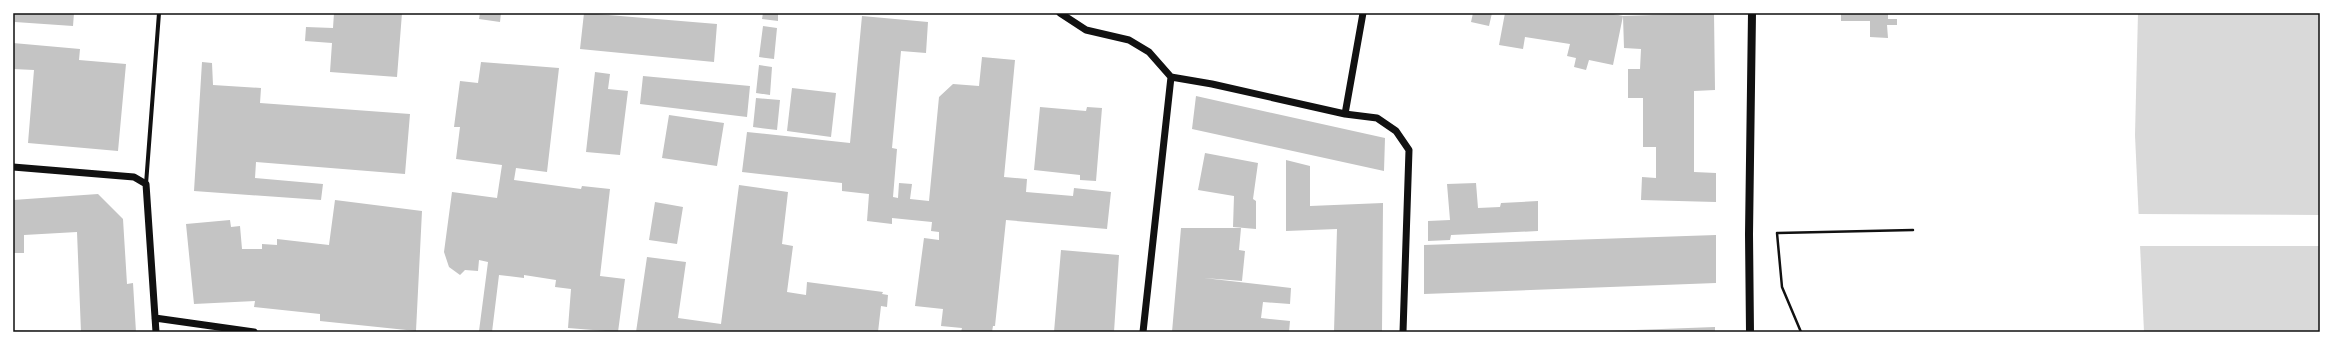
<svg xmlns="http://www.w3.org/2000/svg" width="2333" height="345" font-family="Karla,sans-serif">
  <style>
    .water { fill: #d9d9d9 }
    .pier { fill: #fff }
    .building { fill: #c4c4c4 }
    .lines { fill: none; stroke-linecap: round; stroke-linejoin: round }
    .path { stroke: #111; stroke-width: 2.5 }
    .minor { stroke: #111; stroke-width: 4 }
    .tertiary { stroke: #111; stroke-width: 7 }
    .secondary { stroke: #111; stroke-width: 8 }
    .neatline { fill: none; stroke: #111; stroke-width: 1.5 }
  </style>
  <rect width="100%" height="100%" fill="#fff"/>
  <path class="water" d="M2138 13H2320V332H2144L2135 135Z"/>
  <path class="pier" d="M2137 214 2320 215V246H2138Z"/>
  <path class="building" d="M13 13H74L73 26 15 22 13 32Z
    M334 13H402L397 77 330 72 332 43 305 41 306 27 333 28Z
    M480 13H501L500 22 479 19Z
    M584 13 717 24 714 62 580 49Z
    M763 13H778V21L762 19Z
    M1473 13H1492L1489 26 1471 22Z
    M1505 13H1608L1623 16 1714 13 1715 90 1694 91V172L1716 173V202L1641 200 1642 177 1656 178V147H1643V98H1628V69H1640L1641 49 1624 48 1623 16 1613 65 1589 60 1586 70 1574 67 1576 58 1567 56 1570 44 1525 37 1523 49 1499 45Z
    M1841 13H1888V19H1897V25H1887L1888 38 1870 37V21H1841Z
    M862 16 928 22 926 53 901 51 892 148 897 149 893 197 898 198 899 183 912 184 910 199 929 201 939 97 953 84 979 86 982 57 1015 60 1004 177 1027 179 1026 192 1073 196 1074 188 1111 192 1107 229 1006 220 995 326H993L992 332H961L962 328 941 326 943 309 915 306 924 238 939 240V232L931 231 932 222 892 218V224L867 221 869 194 842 191V183L742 172 747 132 850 143Z
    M763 26 777 28 774 59 759 57Z
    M13 43 80 49 79 60 126 64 118 151 28 143 34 70 13 69Z
    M202 62 212 63 213 85 261 88 260 103 410 114 405 174 256 162 255 178 323 184 321 200 194 191Z
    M481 62 559 68 547 172 516 168 514 180 581 189 582 186 610 189 600 276 625 279 618 332 568 328 571 289 555 287 556 280 524 275V278L499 275 492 332 479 331 488 262 479 260 478 271 465 270 460 275 449 267 444 252 452 192 497 198 502 165 456 159 460 127H454L460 81 478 83Z
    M759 65 772 67 770 95 756 93Z
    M595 72 610 74 608 89 628 91 620 155 586 152Z
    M643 76 750 86 747 117 640 104Z
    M792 88 836 93 831 137 787 131Z
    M1196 96 1385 138 1384 171 1192 129Z
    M756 98 780 100 777 130 753 127Z
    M1040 107 1086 111 1087 107 1102 108 1096 181 1080 180V175L1034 170Z
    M669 115 724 123 717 166 662 158Z
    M1205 153 1258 163 1253 199 1256 201V229L1233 227 1234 196 1198 190Z
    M1286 160 1310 166V206L1383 203 1382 332H1334L1337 229 1286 231Z
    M1476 183 1478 208 1500 207 1501 203 1538 201V231L1451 235 1450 240 1428 241V221L1450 220 1447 184Z
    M739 185 788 192 782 244 793 246 787 292 806 295 807 282 883 292 882 294 888 295 887 307 881 306 878 332H636L647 257 686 262 678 318 721 324Z
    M98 194 123 219 127 284 133 283 136 332H81L77 232 24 235V253H13V200Z
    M335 200 422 211 416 331 320 321V314L254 307 255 301 194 304 186 224 230 220 231 227 240 226 242 249H262V244L277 245V239L329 245Z
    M655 202 683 207 677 244 649 240Z
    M1181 228H1241L1239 250 1245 251 1242 281 1204 278 1291 288 1290 304 1263 302 1261 318 1290 321 1289 332H1172Z
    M1716 235V283L1424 294V245Z
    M1061 250 1119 255 1114 332H1054Z
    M1715 327V332H1608V331Z
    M13 330 59 331V332H13Z"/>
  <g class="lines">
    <path class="path" d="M1801 332 1782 287 1777 233 1913 230"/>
    <path class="minor" d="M146 184 159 13"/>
    <path class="tertiary" d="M1060 13 1086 30 1129 40 1149 52 1171 77 1212 84 1345 114 1377 118 1396 131 1409 150 1403 332
      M1345 114 1363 13
      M13 167 134 177 146 184 156 332
      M155 318 254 332
      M1143 332 1171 77"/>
    <path class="secondary" d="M1750 332 1749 234 1752 13"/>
  </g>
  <rect width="2333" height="345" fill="none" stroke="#ffffff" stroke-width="28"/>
  <rect x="14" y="14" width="2305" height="317" class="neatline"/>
</svg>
